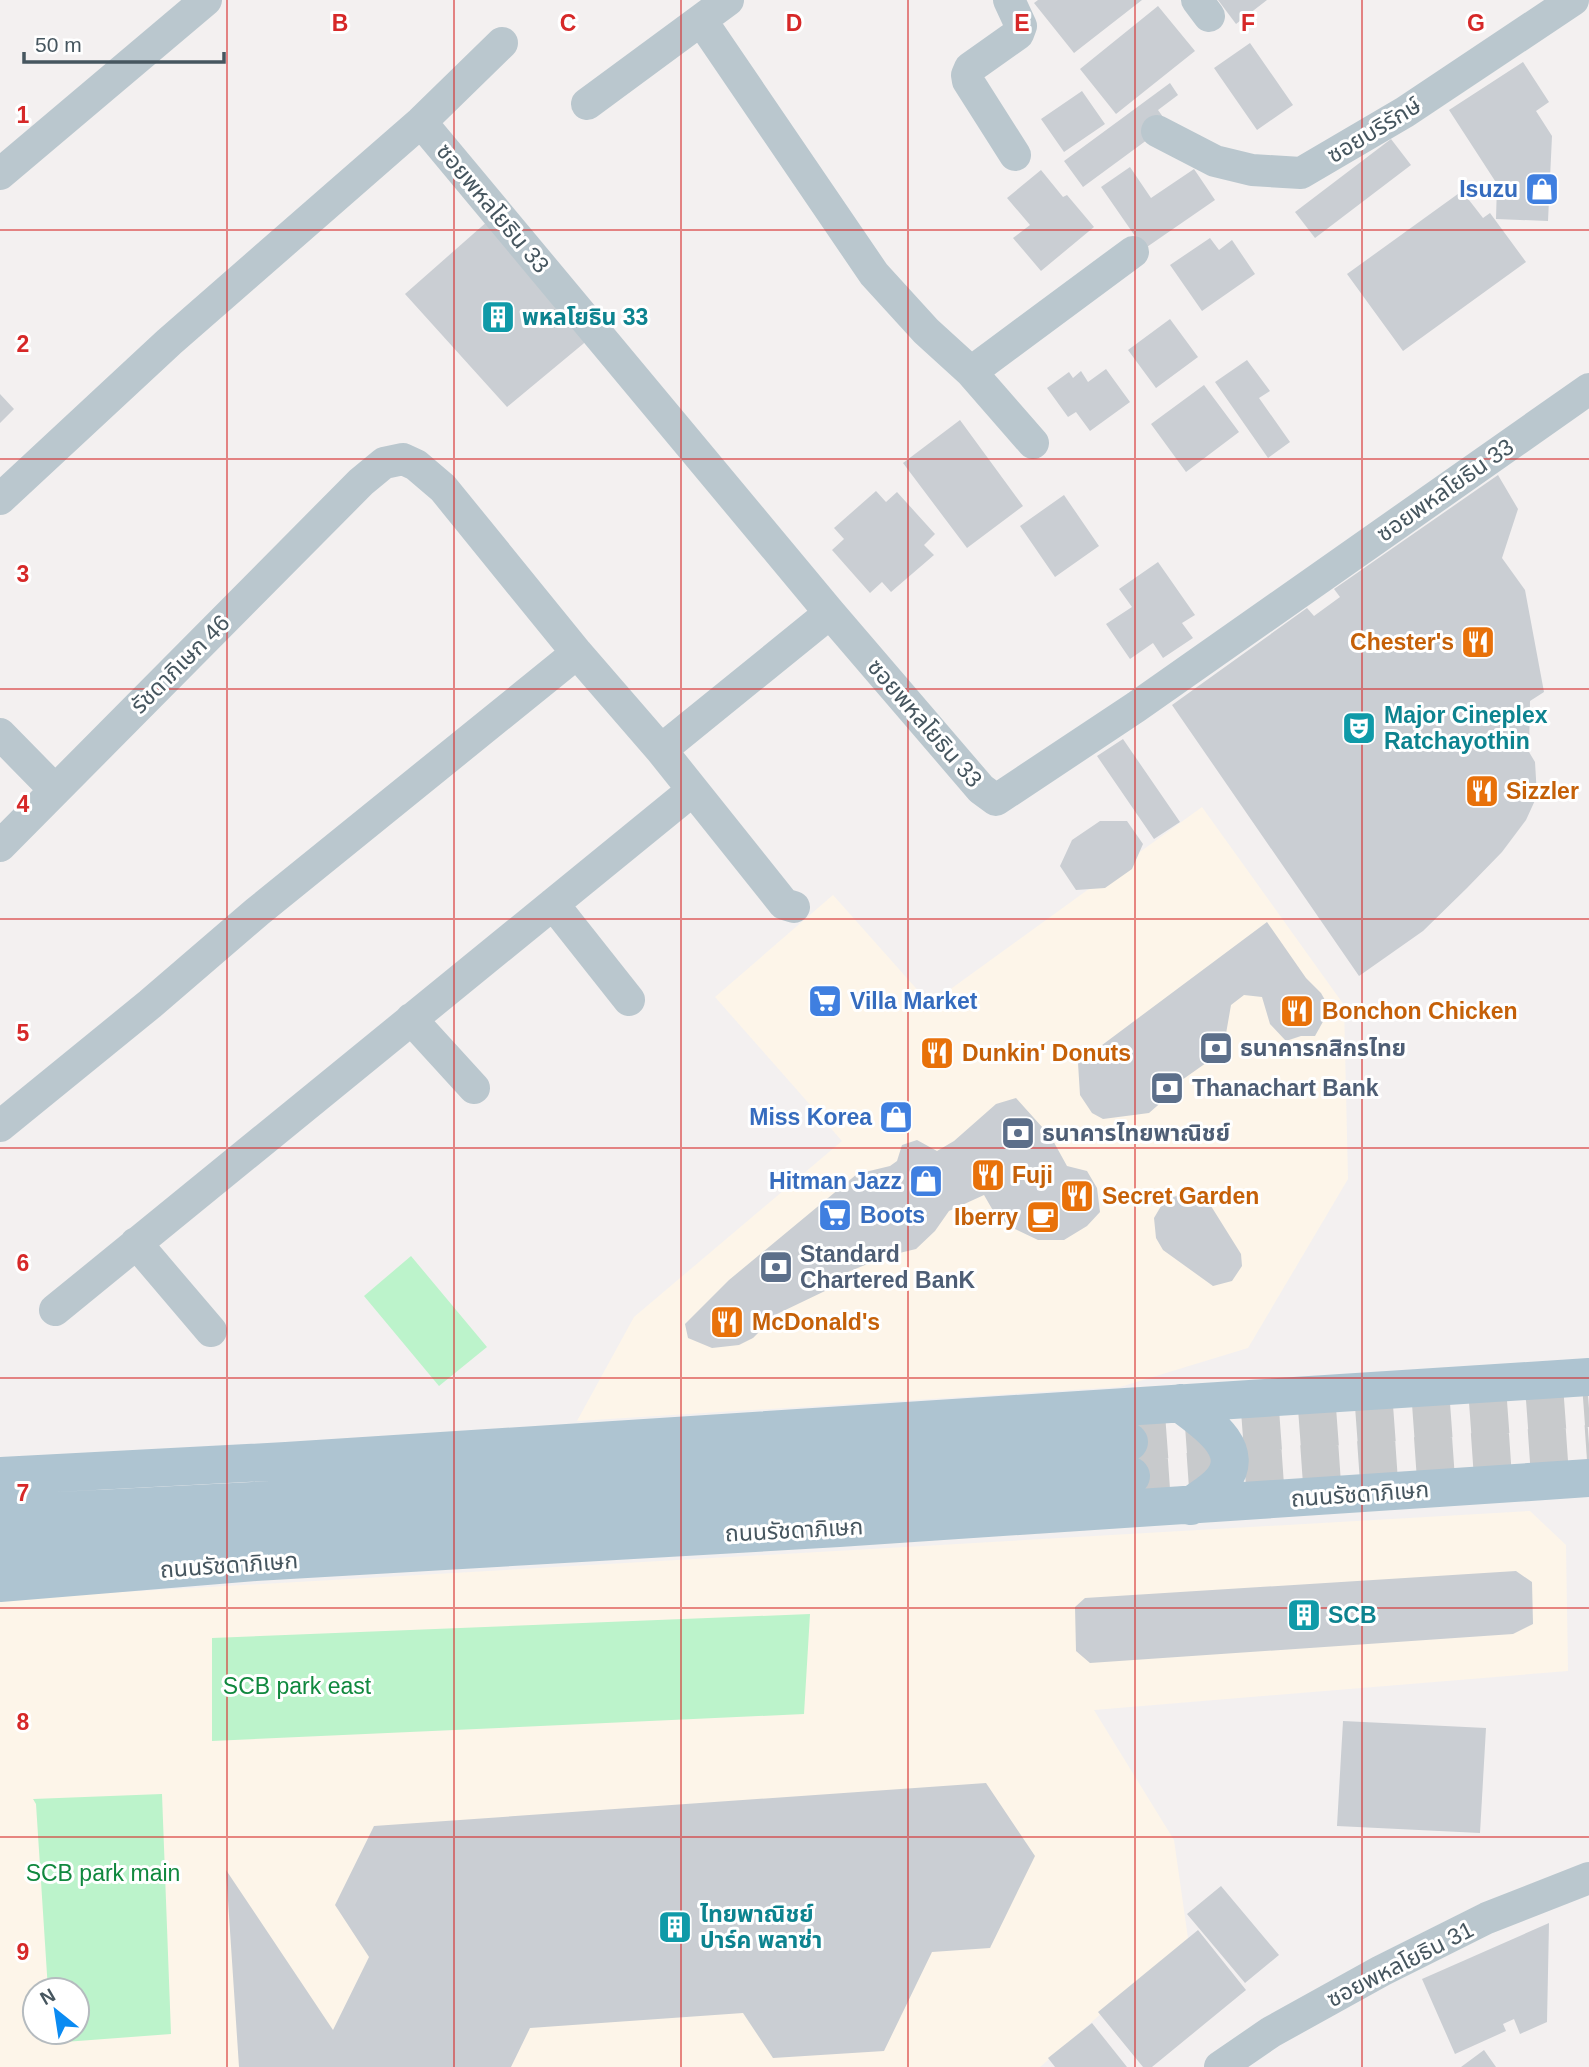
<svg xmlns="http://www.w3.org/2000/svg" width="1589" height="2067" font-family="Helvetica,'Noto Sans Thai',sans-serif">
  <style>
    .commercial { fill: #fdf5e9; fill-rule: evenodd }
    .green { fill: #bcf3cb }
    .building { fill: #caced3 }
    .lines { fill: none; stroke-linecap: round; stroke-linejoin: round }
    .primary-tunnel { stroke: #c8cacc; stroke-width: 38; stroke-dasharray: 38 19; stroke-linecap: butt }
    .street { stroke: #bac7ce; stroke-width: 32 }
    .primary { stroke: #aec4d1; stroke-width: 38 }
    .grid { fill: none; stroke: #d62828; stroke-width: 2; stroke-opacity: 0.55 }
    .labels { text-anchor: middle; stroke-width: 6; stroke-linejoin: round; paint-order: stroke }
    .street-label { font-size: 23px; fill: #46565f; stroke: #fff }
    .shop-label { font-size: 23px; font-weight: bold; fill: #366cbe; stroke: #fff; text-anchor: end }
    .culture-label { font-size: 23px; font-weight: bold; fill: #0d838f; stroke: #fff; text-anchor: start }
    .food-label { font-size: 23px; font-weight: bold; fill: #c56008; stroke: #fff; text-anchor: start }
    .service-label { font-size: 23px; font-weight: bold; fill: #4e5e75; stroke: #fff; text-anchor: start }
    .park-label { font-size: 23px; fill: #10883e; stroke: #fff }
    .grid-label { font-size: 23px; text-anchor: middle; font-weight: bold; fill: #d62828; stroke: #fff; stroke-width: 6; stroke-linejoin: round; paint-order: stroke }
  </style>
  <rect width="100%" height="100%" fill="#f3f0f0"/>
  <path class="commercial" d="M1202 807 1344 1005 1348 1179 1248 1348 1120 1387 577 1421 634 1317 842 1141 715 997 833 895 930 1004Z
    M1530 1511 1566 1545 1568 1671 1094 1710 1174 1840 1188 1938 1040 2067H0V1599ZM35 1990H77V2032H35Z"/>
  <path class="green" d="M411 1256 487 1347 439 1386 364 1296Z
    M810 1614 804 1714 212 1741V1638Z
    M162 1794 171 2034 51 2043V2032H77V1990H48L36 1804 33 1799Z"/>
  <path class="building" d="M1038 0H1142L1074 53 1034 3Z
    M1218 0H1267L1236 24Z
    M1158 6 1195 51 1116 114 1080 69Z
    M1250 43 1293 105 1257 130 1214 68Z
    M1523 62 1549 102 1536 111 1552 136 1548 221 1496 219 1497 184 1449 110Z
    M1170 83 1178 95 1158 110 1163 117 1151 137 1083 187 1064 161Z
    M1082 91 1105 124 1064 152 1041 119Z
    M1391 139 1411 165 1315 238 1295 212Z
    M1130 167 1151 198 1194 169 1215 200 1144 249 1101 187Z
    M1041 170 1063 197 1067 195 1094 227 1041 271 1013 238 1030 225 1007 198Z
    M1462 191 1483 218 1490 213 1526 262 1403 351 1347 274Z
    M489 220 589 339 507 407 405 294Z
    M1210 238 1219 250 1232 240 1255 274 1202 311 1170 265Z
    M1170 319 1198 357 1156 388 1128 350Z
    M1247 360 1270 391 1259 398 1290 442 1268 458 1215 382Z
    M1106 369 1130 402 1090 431 1076 412 1068 417 1047 388 1069 372 1073 378 1081 371 1088 382Z
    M1204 385 1239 432 1186 472 1151 424Z
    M0 394 14 409 0 423Z
    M960 420 1023 506 967 548 903 463Z
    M1498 475 1518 509 1502 558 1525 590 1544 692 1530 701 1529 752 1535 762 1537 796 1526 820 1502 852 1467 888 1423 931 1359 976 1172 705 1307 608 1314 616 1340 597 1334 589Z
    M876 491 886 502 897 492 935 534 924 545 934 555 891 592 882 582 870 593 832 550 844 539 834 528Z
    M1064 495 1099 546 1055 577 1020 526Z
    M1158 562 1195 615 1182 623 1193 638 1163 658 1153 643 1130 659 1106 624 1132 607 1119 589Z
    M1123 739 1180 822 1154 839 1097 756Z
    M1100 821H1127L1143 844 1132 869 1105 888 1076 890 1060 866 1072 840Z
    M1267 922 1306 978 1321 993 1330 1009 1315 1036H1301L1286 1041 1270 1024 1262 997 1244 995 1231 1005 1223 1051 1172 1087 1165 1099 1149 1113 1103 1119 1092 1113 1080 1095 1078 1063Z
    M1016 1098 1051 1137 1067 1166 1087 1171 1097 1188 1100 1212 1087 1226 1064 1240H1038L1013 1228 995 1214 984 1195 949 1211 935 1231 916 1249 887 1256 843 1274 825 1291 777 1314 753 1338 739 1345 712 1348 688 1338 685 1324 729 1280 857 1174 890 1166 897 1161 902 1145 917 1140 937 1151 954 1141 996 1104Z
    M1188 1191 1206 1198 1241 1254 1242 1266 1232 1281 1213 1286 1163 1250 1156 1238 1154 1218 1164 1201Z
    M1516 1571 1532 1582 1533 1624 1513 1634 1090 1663 1076 1651 1075 1607 1085 1598Z
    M1343 1721 1486 1728 1480 1833 1337 1826Z
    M986 1783 1035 1856 990 1948 932 1952 884 2051 773 2058 743 2013 530 2028 511 2067H239L226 1870 333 2030 369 1957 335 1905 374 1826Z
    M1221 1886 1279 1955 1245 1983 1187 1914Z
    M1549 1923 1547 2022 1520 2034 1514 2019 1503 2024 1506 2031 1455 2054 1422 1979Z
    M1198 1930 1246 1990 1152 2067H1143L1098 2012Z
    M1092 2023 1127 2067H1055L1048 2058Z
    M1484 2050 1496 2067H1461Z"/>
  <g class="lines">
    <path class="primary-tunnel" d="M1129 1442 1589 1408
      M1131 1476 1589 1444"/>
    <path class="street" d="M1009 0 1021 26 1018 34 970 68 967 75 968 81 1015 155
      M1197 0 1209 16
      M701 20 874 274 926 331 971 372 1033 443
      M587 104 728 0
      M421 122 830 613 981 789 996 800 1136 707 1589 389
      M1157 131 1215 161 1252 170 1301 173 1405 112 1573 0
      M0 174 206 0
      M971 372 1133 252
      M0 499 169 342 421 122 502 43
      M0 734 54 789
      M661 750 830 613
      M0 846 361 482 384 463 403 459 416 465 443 488 577 653 661 750 784 904 794 907
      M553 904 629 1000
      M411 1019 474 1088
      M0 1126 150 1004 257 912 577 653
      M136 1243 211 1331
      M55 1310 693 790
      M1220 2067 1271 2032 1381 1971 1487 1918 1589 1878"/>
    <path class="primary" d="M1180 1403C1202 1420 1248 1448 1222 1481 1214 1491 1201 1498 1191 1506
      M0 1476 286 1461 1589 1377
      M0 1514 253 1501 1129 1442
      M0 1545 242 1532 1131 1476
      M0 1583 255 1562 839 1528 1589 1478"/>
  </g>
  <path class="grid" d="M227 0V2067M454 0V2067M681 0V2067M908 0V2067M1135 0V2067M1362 0V2067M0 230H1589M0 459H1589M0 689H1589M0 919H1589M0 1148H1589M0 1378H1589M0 1608H1589M0 1837H1589"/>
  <defs>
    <g id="shop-square" transform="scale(1.75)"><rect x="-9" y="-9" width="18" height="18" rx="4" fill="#3f7fe0" stroke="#fff"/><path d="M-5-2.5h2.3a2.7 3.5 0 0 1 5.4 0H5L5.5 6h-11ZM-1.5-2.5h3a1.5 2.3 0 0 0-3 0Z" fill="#fff"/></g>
    <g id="building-square" transform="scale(1.75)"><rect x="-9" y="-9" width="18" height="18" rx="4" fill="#0f9aa8" stroke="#fff"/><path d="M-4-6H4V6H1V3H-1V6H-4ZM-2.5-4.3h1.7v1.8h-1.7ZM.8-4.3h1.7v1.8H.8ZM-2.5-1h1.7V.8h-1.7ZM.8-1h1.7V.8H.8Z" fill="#fff"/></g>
    <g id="restaurant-square" transform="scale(1.75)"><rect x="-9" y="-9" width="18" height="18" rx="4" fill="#e8710a" stroke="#fff"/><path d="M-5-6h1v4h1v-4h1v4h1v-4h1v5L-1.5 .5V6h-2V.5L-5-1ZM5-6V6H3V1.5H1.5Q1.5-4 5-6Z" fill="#fff"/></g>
    <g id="theatre-square" transform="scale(1.75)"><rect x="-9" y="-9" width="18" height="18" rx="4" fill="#0f9aa8" stroke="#fff"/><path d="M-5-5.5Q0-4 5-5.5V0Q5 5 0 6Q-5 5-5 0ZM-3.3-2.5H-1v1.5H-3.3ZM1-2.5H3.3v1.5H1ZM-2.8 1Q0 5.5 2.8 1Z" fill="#fff"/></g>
    <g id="supermarket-square" transform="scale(1.75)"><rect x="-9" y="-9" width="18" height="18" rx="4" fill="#3f7fe0" stroke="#fff"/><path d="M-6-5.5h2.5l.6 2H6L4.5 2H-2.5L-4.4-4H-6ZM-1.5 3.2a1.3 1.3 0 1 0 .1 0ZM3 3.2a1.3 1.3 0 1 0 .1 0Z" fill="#fff"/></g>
    <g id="bank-square" transform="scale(1.75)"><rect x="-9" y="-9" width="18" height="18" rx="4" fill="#5c6f8a" stroke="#fff"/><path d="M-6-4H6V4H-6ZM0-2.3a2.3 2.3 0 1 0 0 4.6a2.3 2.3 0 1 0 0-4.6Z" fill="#fff"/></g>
    <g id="cafe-square" transform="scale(1.75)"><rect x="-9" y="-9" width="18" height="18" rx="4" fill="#e8710a" stroke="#fff"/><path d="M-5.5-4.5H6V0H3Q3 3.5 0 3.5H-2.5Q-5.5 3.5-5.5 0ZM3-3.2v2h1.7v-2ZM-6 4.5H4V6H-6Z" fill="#fff"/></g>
  </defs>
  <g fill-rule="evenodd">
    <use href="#shop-square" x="1542" y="189"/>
    <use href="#building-square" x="498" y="317"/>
    <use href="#restaurant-square" x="1478" y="642"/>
    <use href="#theatre-square" x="1359" y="728"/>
    <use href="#restaurant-square" x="1482" y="791"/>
    <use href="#supermarket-square" x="825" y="1001"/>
    <use href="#restaurant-square" x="1297" y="1011"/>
    <use href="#bank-square" x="1216" y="1048"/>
    <use href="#restaurant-square" x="937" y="1053"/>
    <use href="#bank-square" x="1167" y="1088"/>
    <use href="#shop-square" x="896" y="1117"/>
    <use href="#bank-square" x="1018" y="1133"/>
    <use href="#restaurant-square" x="988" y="1175"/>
    <use href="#shop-square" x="926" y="1181"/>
    <use href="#restaurant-square" x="1077" y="1196"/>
    <use href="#supermarket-square" x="835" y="1215"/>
    <use href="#cafe-square" x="1043" y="1217"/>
    <use href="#bank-square" x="776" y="1267"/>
    <use href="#restaurant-square" x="727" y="1322"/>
    <use href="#building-square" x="1304" y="1615"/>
    <use href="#building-square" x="675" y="1927"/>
  </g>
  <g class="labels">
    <g class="street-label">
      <text transform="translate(1374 130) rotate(-31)" y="8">ซอยบริรักษ์</text>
      <text transform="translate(493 208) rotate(50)" y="8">ซอยพหลโยธิน 33</text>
      <text transform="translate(1445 490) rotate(-35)" y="8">ซอยพหลโยธิน 33</text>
      <text transform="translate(180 664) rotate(-45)" y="8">รัชดาภิเษก 46</text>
      <text transform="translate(925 723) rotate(49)" y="8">ซอยพหลโยธิน 33</text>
      <text transform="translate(1360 1494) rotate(-4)" y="8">ถนนรัชดาภิเษก</text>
      <text transform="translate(794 1530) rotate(-3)" y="8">ถนนรัชดาภิเษก</text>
      <text transform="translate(229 1565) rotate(-4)" y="8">ถนนรัชดาภิเษก</text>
      <text transform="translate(1400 1964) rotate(-27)" y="8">ซอยพหลโยธิน 31</text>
    </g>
    <g class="shop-label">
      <text x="1518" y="197">Isuzu</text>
      <text x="850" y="1009" text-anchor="start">Villa Market</text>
      <text x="872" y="1125">Miss Korea</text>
      <text x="902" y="1189">Hitman Jazz</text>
      <text x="860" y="1223" text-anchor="start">Boots</text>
    </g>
    <g class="culture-label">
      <text x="522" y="325">พหลโยธิน 33</text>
      <text x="1384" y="723">Major Cineplex<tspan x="1384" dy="26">Ratchayothin</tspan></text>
      <text x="1328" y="1623">SCB</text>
      <text x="700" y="1922">ไทยพาณิชย์<tspan x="700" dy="26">ปาร์ค พลาซ่า</tspan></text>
    </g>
    <g class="food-label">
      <text x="1454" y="650" text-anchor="end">Chester's</text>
      <text x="1506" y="799">Sizzler</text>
      <text x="1322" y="1019">Bonchon Chicken</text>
      <text x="962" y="1061">Dunkin' Donuts</text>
      <text x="1012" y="1183">Fuji</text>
      <text x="1102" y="1204">Secret Garden</text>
      <text x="1018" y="1225" text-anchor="end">Iberry</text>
      <text x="752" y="1330">McDonald's</text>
    </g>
    <g class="service-label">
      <text x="1240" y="1056">ธนาคารกสิกรไทย</text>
      <text x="1192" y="1096">Thanachart Bank</text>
      <text x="1042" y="1141">ธนาคารไทยพาณิชย์</text>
      <text x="800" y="1262">Standard<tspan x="800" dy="26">Chartered BanK</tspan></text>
    </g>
    <g class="park-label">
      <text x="297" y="1694">SCB park east</text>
      <text x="103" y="1881">SCB park main</text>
    </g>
  </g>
  <g class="grid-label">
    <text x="340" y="31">B</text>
    <text x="568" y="31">C</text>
    <text x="794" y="31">D</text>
    <text x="1022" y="31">E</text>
    <text x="1248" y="31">F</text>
    <text x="1476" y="31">G</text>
    <text x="23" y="123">1</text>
    <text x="23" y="352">2</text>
    <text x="23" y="582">3</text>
    <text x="23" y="812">4</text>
    <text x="23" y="1041">5</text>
    <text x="23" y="1271">6</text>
    <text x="23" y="1501">7</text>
    <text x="23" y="1730">8</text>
    <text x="23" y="1960">9</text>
  </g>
  <g transform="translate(56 2011) rotate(330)"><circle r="33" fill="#ffffff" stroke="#b5bbbf" stroke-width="2"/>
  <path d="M0-5L12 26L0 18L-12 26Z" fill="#0b8bf2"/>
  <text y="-10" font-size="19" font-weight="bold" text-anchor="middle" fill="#46565f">N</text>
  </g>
  <path d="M24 52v10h200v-10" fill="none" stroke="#46565f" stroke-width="3.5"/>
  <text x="35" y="52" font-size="21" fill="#46565f" stroke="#ffffff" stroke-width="5" paint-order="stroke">50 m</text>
</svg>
